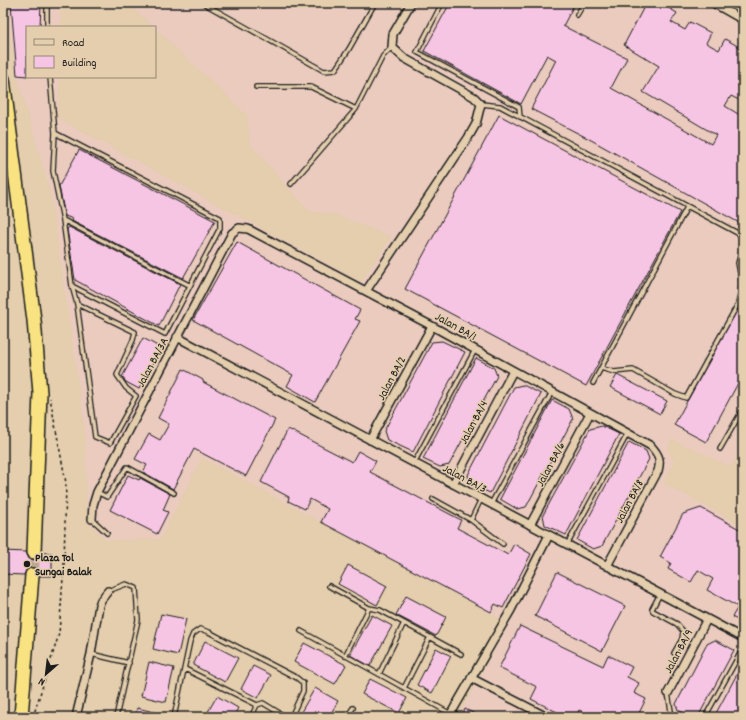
<svg xmlns="http://www.w3.org/2000/svg" width="746" height="720" font-family="Dekko,sans-serif">
  <style>
    .built { fill: #eacbbe }
    .building { fill: #f7c5e4; stroke: #1c1c1c }
    .lines { fill: none; stroke-linecap: round; stroke-linejoin: round }
    .highway-tunnel { stroke: #bcaa90; stroke-width: 13; stroke-dasharray: 13 6; stroke-linecap: butt }
    .lane-casing { stroke: #1c1c1c; stroke-width: 6 }
    .street-casing { stroke: #1c1c1c; stroke-width: 10 }
    .highway-casing { stroke: #1c1c1c; stroke-width: 16 }
    .path { stroke: #1c1c1c; stroke-width: 1.5; stroke-dasharray: 3 3; stroke-linecap: butt }
    .lane { stroke: #e4cead; stroke-width: 3.5 }
    .street { stroke: #e4cead; stroke-width: 7 }
    .highway { stroke: #f8e281; stroke-width: 13 }
    .poi-dot { fill: #1c1c1c; stroke: #e4cead; stroke-width: 1.5 }
    .labels { text-anchor: middle; stroke-width: 3; stroke-linejoin: round; paint-order: stroke }
    .street-label { font-size: 12px; fill: #1c1c1c; stroke: #e4cead }
    .poi-label { font-size: 12px; font-weight: bold; fill: #1c1c1c; stroke: #e4cead; text-anchor: start }
  </style>
  <rect width="100%" height="100%" fill="#e4cead"/>
  <filter id="ink" filterUnits="userSpaceOnUse"><feTurbulence type="fractalNoise" baseFrequency=".025" numOctaves="2"/><feDisplacementMap in="SourceGraphic" scale="8" xChannelSelector="R" yChannelSelector="G"/><feConvolveMatrix kernelMatrix="1 2 1 2 8 2 1 2 1" color-interpolation-filters="sRGB"/></filter>
  <g filter="url(#ink)">
    <path class="built" d="M5 3H61V27H27V77H60L57 118 361 282 391 237 337 215 309 211 250 144 247 115 128 3H743V445L731 467 672 439 667 450 674 461 663 483 743 526V717H458L509 623 202 458 160 539 105 540 87 520 85 429 50 191 17 77Z"/>
    <path class="building" d="M11 3H41L40 27H27V76L17 75Z
      M450 3H575L563 26 627 58 611 88 711 144 716 135 643 92 659 66 624 45 646 3H660L677 13 671 22 685 30 690 22 711 33 706 43 719 50 725 39 743 49V54L740 61 743 63V102L731 96 725 106 743 117V225L593 141 531 109 556 60 547 55 521 104 424 51Z
      M499 115 680 212 586 386 405 289Z
      M79 150 215 221 183 278 72 221 73 219 65 216 59 186Z
      M69 227 180 284 159 326 75 280 67 229Z
      M237 242 360 310 355 319 360 321 315 402 287 386 293 375 193 320Z
      M743 299V374L706 442 674 425Z
      M143 338 161 348 139 389 126 382 122 377Z
      M442 341 465 352 413 452 387 440 384 431 432 342Z
      M476 358 494 368 497 376 449 465 440 467 423 459Z
      M183 369 203 380V382L275 420 246 476 194 449 173 489 143 472 147 465 135 459 149 434 160 440 169 424 158 418Z
      M617 375 667 401 660 414 610 387Z
      M523 385 541 394 490 493 470 484 468 475 514 387Z
      M552 400 569 409 573 419 526 507 517 509 500 499Z
      M602 426 619 434 566 535 545 525 543 515 590 429Z
      M288 429 352 462 358 451 376 461 370 472 461 520 457 528 508 555 514 544 531 554 503 608 495 604 491 612 321 522 328 509 310 499 305 509 288 501 289 497 261 482Z
      M629 442 646 451 649 459 602 546 593 549 577 540Z
      M128 475 139 480 140 478 170 494 163 510 168 512 157 534 110 510Z
      M701 508 743 531V623L732 617 738 607 707 590 713 579 698 570 691 582 668 569 671 563 660 557 683 514Z
      M3 551 26 552 29 559 34 560 38 559 42 553H52V576H40L37 569 32 567 26 570 24 575 3 574Z
      M348 565 387 586 377 605 338 584Z
      M557 572 625 606 602 651 535 616Z
      M406 596 446 617 436 636 396 615Z
      M161 614 186 619 178 655 153 649Z
      M372 615 392 626 370 666 350 655Z
      M520 626 603 666 608 655 632 667 627 677 639 683 634 693 646 699 637 717H629L623 714 622 717H594L579 710 576 717H567L531 699 537 687 499 668Z
      M715 640 734 650 698 717H691L678 710 676 704 707 644Z
      M205 641 238 658 225 682 193 665Z
      M304 643 346 665 335 684 294 662Z
      M436 648 451 656 432 693 417 685Z
      M149 662 174 668 166 702 141 696Z
      M743 663V717H714Z
      M253 666 271 675 258 698 241 689Z
      M370 679 407 698 399 713 362 694Z
      M315 688 338 701 329 717H298Z
      M217 696 238 708 233 717H205Z
      M137 708 167 715V717H135Z
      M465 709 481 717H461Z"/>
    <g class="lines">
      <path class="highway-tunnel" d="M32 575 34 552"/>
      <g class="lane-casing">
        <path id="lane" d="M47 3V27
          M203 3 324 71 335 70 349 49 375 3
          M442 3 417 52 519 107 520 117
          M577 15 584 3
          M50 77 55 133 53 171 63 220 72 286 165 334 220 228V218L55 133
          M256 87H311L356 109
          M481 104 500 106 743 236
          M291 184 356 109 383 56 392 47
          M63 220 189 285
          M72 286 77 304 95 437 110 443 136 396 126 388 117 375 133 340 135 332 77 304
          M601 368 614 372 633 370 675 394 686 398 738 304 742 283 738 263 743 247
          M593 383 687 207
          M720 449 743 409
          M414 463 475 350
          M97 492 107 497 127 467 174 493
          M433 499 471 520 503 544
          M491 504 552 392
          M92 519 107 533
          M471 520 481 499
          M567 545 628 433
          M329 586 369 608
          M108 591 126 584 136 588 138 620 116 717
          M660 594 652 609 653 611 677 624 683 631 682 639 674 653
          M301 631 451 714
          M91 654 129 663
          M345 656 369 608 380 610 461 654
          M185 669 257 705
          M379 674 404 623
          M404 688 430 637
          M668 693 672 717
          M174 717 190 641 193 634 200 629 209 632 297 678 303 683V691L291 717
          M251 717 257 705 263 703 286 717
          M347 717 353 708
          M705 717 743 648"/>
      </g>
      <g class="street-casing">
        <path id="street" d="M713 3 743 20
          M366 291 468 138 476 124 481 104 474 97 404 58 392 47 393 34 411 3
          M177 337 743 638
          M370 440 432 326
          M453 484 513 371
          M92 519 93 505 97 492 232 233 239 228 248 229 432 326 651 446C659 455 661 460 658 471L607 566
          M530 525 590 413
          M471 678 547 717
          M668 693 707 619
          M76 717 91 654 99 605 101 600 108 591
          M449 717 511 610 549 535"/>
      </g>
      <g class="highway-casing">
        <path id="highway" d="M3 79 34 320 40 393 34 552
          M21 717 32 575"/>
      </g>
      <path class="path" d="M33 717 59 634 64 564 66 483 50 398"/>
      <use href="#lane" class="lane"/>
      <use href="#street" class="street"/>
      <use href="#highway" class="highway"/>
    </g>
  </g>
  <circle class="poi-dot" cx="27" cy="564" r="4"/>
  <g class="labels">
    <g class="street-label">
      <text transform="translate(456 326) rotate(29)" y="4">Jalan BA/1</text>
      <text transform="translate(152 362) rotate(-62)" y="4">Jalan BA/3A</text>
      <text transform="translate(391 378) rotate(-62)" y="4">Jalan BA/2</text>
      <text transform="translate(473 422) rotate(-62)" y="4">Jalan BA/4</text>
      <text transform="translate(550 464) rotate(-62)" y="4">Jalan BA/6</text>
      <text transform="translate(465 478) rotate(28)" y="4">Jalan BA/3</text>
      <text transform="translate(629 501) rotate(-62)" y="4">Jalan BA/8</text>
      <text transform="translate(678 651) rotate(-62)" y="4">Jalan BA/9</text>
    </g>
    <g class="poi-label">
      <text x="35" y="561">Plaza Tol<tspan x="35" dy="14">Sungai Balak</tspan></text>
    </g>
  </g>
  <rect width="746" height="720" fill="none" stroke="#e4cead" stroke-width="16"/>
  <rect x="8" y="8" width="730" height="704" fill="none" stroke="#1c1c1c" stroke-width="1.5" filter="url(#ink)"/>
  <rect x="26" y="26" width="130" height="52" fill="#e4cead" stroke="#948773"/>
  <rect x="34" y="39" width="20" height="6" fill="#e4cead" stroke="#948773"/>
  <text x="62" y="46" font-size="12" fill="#1c1c1c">Road</text>
  <rect x="34" y="56" width="20" height="12" fill="#f7c5e4" stroke="#948773"/>
  <text x="62" y="66" font-size="12" fill="#1c1c1c">Building</text>
  <g transform="translate(46 674) rotate(208)" stroke="#e4cead" stroke-width="3" paint-order="stroke">
  <path d="M0-3L7 15L0 10L-7 15Z" fill="#1c1c1c"/>
  <text y="-6" font-size="11" font-weight="bold" text-anchor="middle" fill="#1c1c1c">N</text>
  </g>
</svg>
